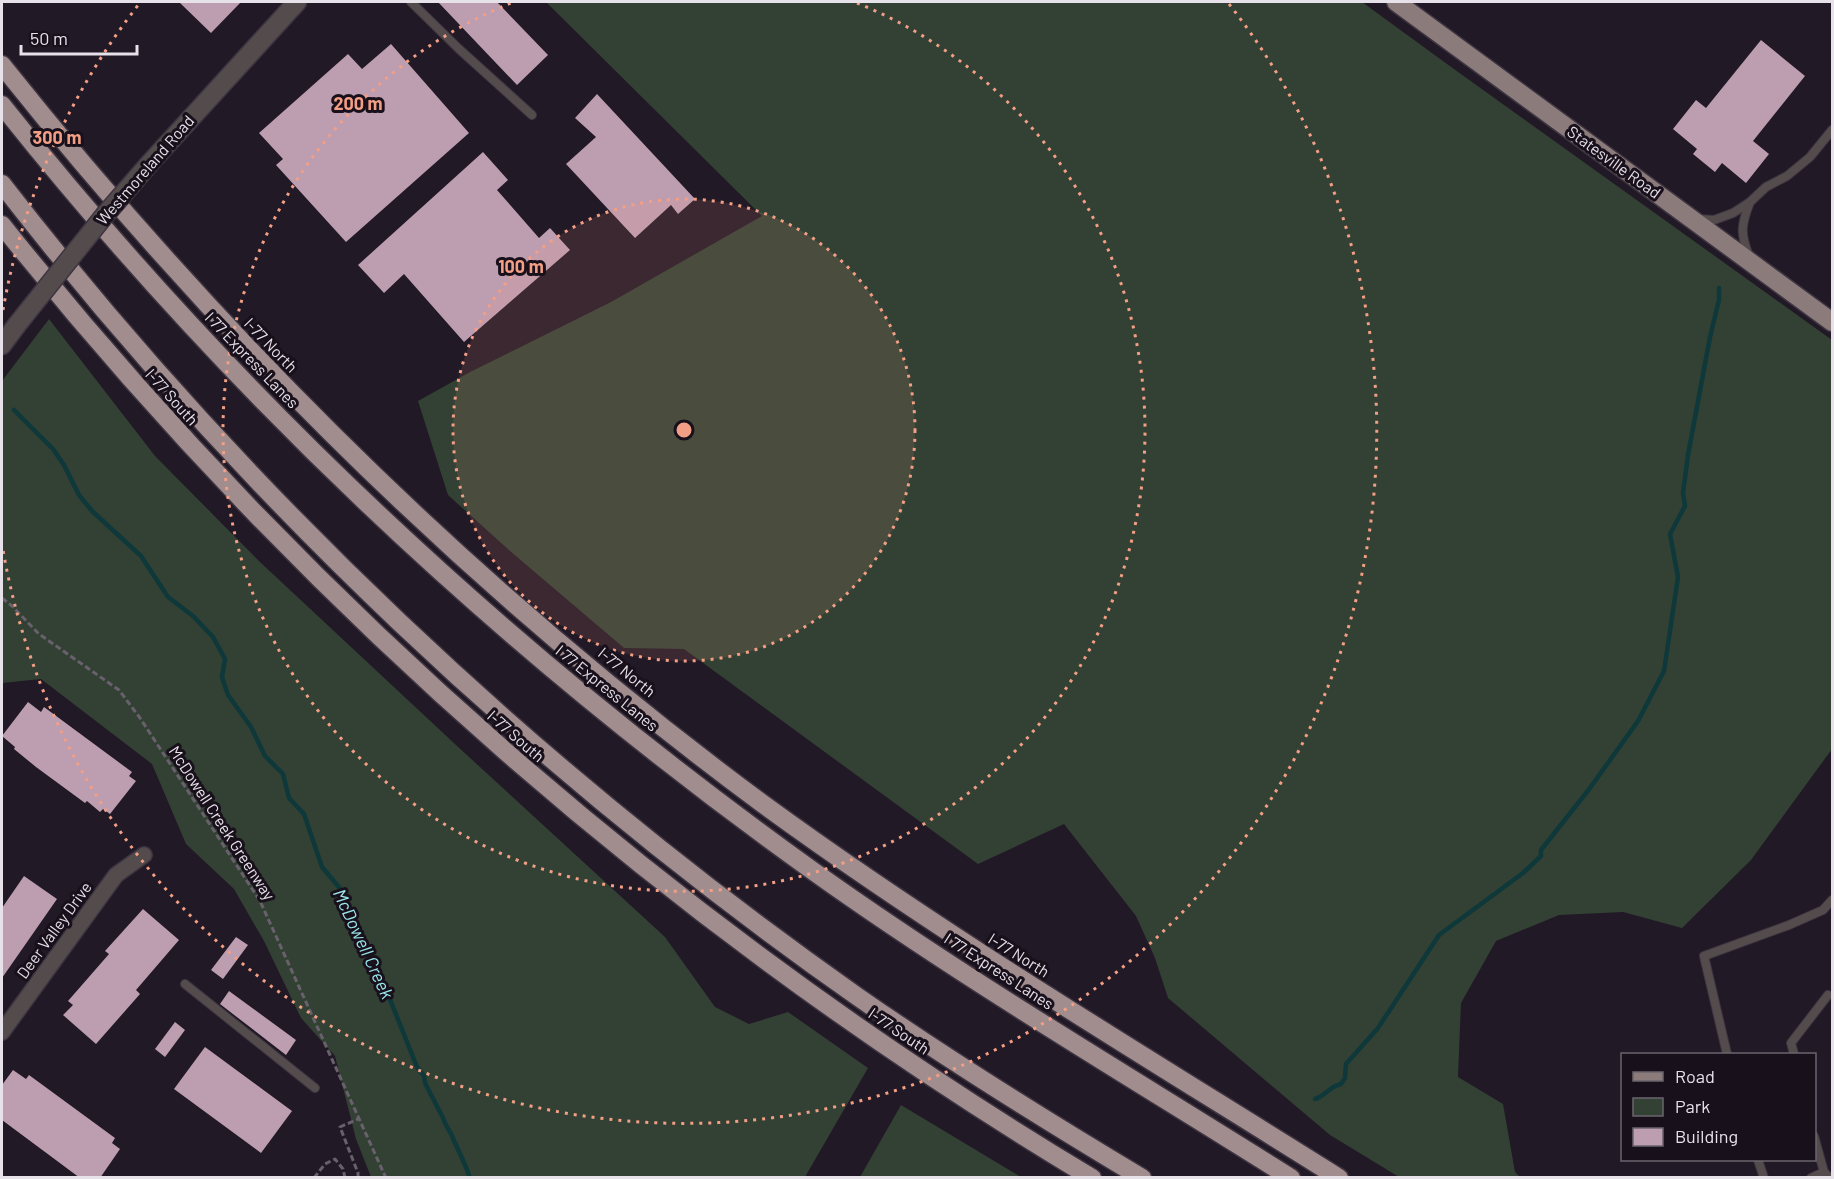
<svg xmlns="http://www.w3.org/2000/svg" width="1834" height="1179" font-family="Barlow,sans-serif">
  <style>
    .green { fill: #334134 }
    .lines { fill: none; stroke-linecap: round; stroke-linejoin: round }
    .stream { stroke: #0e383a; stroke-width: 4.5 }
    .building { fill: #bd9db0 }
    .service-casing { stroke: #3d3541; stroke-width: 10 }
    .minor-casing { stroke: #3d3541; stroke-width: 18 }
    .tertiary-casing { stroke: #3d3541; stroke-width: 21 }
    .primary-casing { stroke: #3d3541; stroke-width: 21 }
    .motorway-casing { stroke: #3d3541; stroke-width: 21 }
    .path { stroke: #68616c; stroke-width: 3; stroke-dasharray: 6 3; stroke-linecap: butt }
    .service { stroke: #544c4c; stroke-width: 8 }
    .minor { stroke: #544c4c; stroke-width: 15 }
    .tertiary { stroke: #544c4c; stroke-width: 18 }
    .primary { stroke: #8c7b7b; stroke-width: 18 }
    .motorway { stroke: #a28d8e; stroke-width: 18 }
    .tertiary-bridge-casing { stroke: #3d3541; stroke-width: 21; stroke-linecap: butt }
    .tertiary-bridge { stroke: #544c4c; stroke-width: 18 }
    .ring { fill: none; stroke: #f39f85; stroke-width: 3; stroke-dasharray: 3 6 }
    .labels { text-anchor: middle; stroke-width: 6; stroke-linejoin: round; paint-order: stroke }
    .street-label { font-size: 16px; fill: #e7e1ea; stroke: #18101b }
    .water-label { font-size: 18px; font-style: italic; fill: #9be8ec; stroke: #18101b }
    .centre { fill: #f39f85; stroke: #18101b; stroke-width: 3 }
    .ring-label { font-size: 18px; text-anchor: middle; font-weight: bold; fill: #f39f85; stroke: #18101b; stroke-width: 6; stroke-linejoin: round; paint-order: stroke }
  </style>
  <rect width="100%" height="100%" fill="#211925"/>
  <path class="green" d="M546 2H865L866 3 875 2H1362L1447 64 1832 340V749L1751 860 1682 928 1623 912 1559 915 1496 941 1461 1003 1458 1077 1503 1104 1515 1172 1520 1177H1399L1330 1135 1168 998 1155 958 1136 916 1064 824 978 864 684 649 624 648 510 551 448 495 418 401 470 372 611 302 762 216Z
    M49 319 155 456 260 562 456 745 665 937 715 1007 749 1024 788 1012 868 1068 805 1177H371L356 1139 335 1056 301 1018 264 941 234 889 186 844 152 764 41 679 2 683V381Z
    M901 1105 1021 1177H860Z"/>
  <g class="lines">
    <path class="stream" d="M14 410 53 449 64 465 79 495 92 511 141 556 168 597 193 616 213 637 225 659 222 677 228 695 251 727 265 756 283 774 289 798 304 814 322 867 343 892 348 909 359 929 376 972 387 992 417 1067 424 1076 425 1083 443 1118C445 1125 449 1129 452 1136 458 1150 465 1163 470 1178
      M1315 1099C1326 1096 1328 1087 1341 1084L1345 1078 1346 1064 1378 1028 1439 935 1523 873 1541 856V850L1590 788 1638 721 1664 671 1678 577 1670 534 1685 506 1683 493 1688 455 1710 337 1719 300V288"/>
  </g>
  <path class="building" d="M179 2H241L211 33Z
    M438 2H497L548 55 517 85Z
    M1761 40 1805 76 1753 141 1769 154 1746 183 1722 163 1715 172 1693 154 1697 149 1673 129 1696 100 1706 108Z
    M391 44 469 133 346 242 276 165 283 159 259 133 348 54 362 69Z
    M597 94 695 199 678 214 671 205 635 238 566 164 596 137 575 118Z
    M483 152 508 180 497 190 539 238 550 228 570 250 464 342 404 274 384 293 358 265Z
    M28 702 41 712 44 707 132 772 129 776 136 781 110 814 103 809 100 812 87 801 85 803 36 767 14 749 15 747 2 736Z
    M24 876 57 899 2 978V908Z
    M143 909 179 940 136 990 140 994 96 1044 63 1015 73 1005 68 1001 109 954 105 951Z
    M236 937 248 945 223 979 211 970Z
    M229 991 296 1040 286 1055 220 1004Z
    M175 1022 185 1030 165 1057 155 1049Z
    M205 1047 292 1111 261 1153 174 1089Z
    M13 1070 26 1079 29 1075 115 1138 112 1143 120 1149 100 1178H80L2 1120V1085Z"/>
  <g class="lines">
    <g class="service-casing">
      <path id="service" d="M411 2 459 49 532 115
        M1699 219 1714 220 1733 213 1750 202 1766 187 1787 176 1810 157 1832 130
        M1749 256C1740 233 1741 225 1750 202
        M185 984 315 1088
        M1727 1054 1704 956 1789 925 1823 910 1832 900
        M1794 1054 1791 1043 1828 995
        M1814 1136 1824 1172 1830 1178
        M1758 1160 1764 1178
        M1811 1178 1824 1172"/>
    </g>
    <g class="minor-casing">
      <path id="minor" d="M2 1032 116 875 144 855"/>
    </g>
    <g class="tertiary-casing">
      <path id="tertiary" d="M150 163 297 2
        M2 345 16 326"/>
    </g>
    <g class="primary-casing">
      <path id="primary" d="M1396 2 1832 322"/>
    </g>
    <g class="motorway-casing">
      <path id="motorway" d="M2 65C223 342 477 593 763 804 948 939 1145 1056 1339 1178
        M2 105C234 397 510 654 813 871 967 981 1131 1077 1291 1178
        M2 184C244 496 535 770 858 997 950 1061 1045 1120 1142 1178
        M2 225C305 605 675 928 1092 1178"/>
    </g>
    <path class="path" d="M2 598 12 606 39 634 119 690 140 718 260 901 386 1178
      M314 1178 325 1164 335 1159 343 1169 345 1178
      M358 1178V1173L340 1127 358 1119"/>
    <use href="#service" class="service"/>
    <use href="#minor" class="minor"/>
    <use href="#tertiary" class="tertiary"/>
    <use href="#primary" class="primary"/>
    <use href="#motorway" class="motorway"/>
    <g class="tertiary-bridge-casing">
      <path id="tertiary-bridge" d="M16 326 104 216 150 163"/>
    </g>
    <use href="#tertiary-bridge" class="tertiary-bridge"/>
  </g>
  <circle cx="684" cy="430" r="231" fill="#f39f85" fill-opacity=".12"/>
  <g class="ring">
    <circle cx="684" cy="430" r="231"/>
    <path d="M857 3A461 461 0 1 1 511 3"/>
    <path d="M3 310A692 692 0 0 1 139 4M1229 4A692 692 0 1 1 3 550"/>
  </g>
  <g class="labels">
    <g class="street-label">
      <text transform="translate(1614 162) rotate(36)" y="6">Statesville Road</text>
      <text transform="translate(145 170) rotate(-49)" y="6">Westmoreland Road</text>
      <text transform="translate(271 345) rotate(46)" y="6">I-77 North</text>
      <text transform="translate(252 360) rotate(46)" y="6">I 77 Express Lanes</text>
      <text transform="translate(172 397) rotate(48)" y="6">I-77 South</text>
      <text transform="translate(627 672) rotate(39)" y="6">I-77 North</text>
      <text transform="translate(607 688) rotate(39)" y="6">I 77 Express Lanes</text>
      <text transform="translate(516 736) rotate(41)" y="6">I-77 South</text>
      <text transform="translate(222 823) rotate(57)" y="6">McDowell Creek Greenway</text>
      <text transform="translate(54 930) rotate(-54)" y="6">Deer Valley Drive</text>
      <text transform="translate(1019 955) rotate(32)" y="6">I-77 North</text>
      <text transform="translate(999 971) rotate(33)" y="6">I 77 Express Lanes</text>
      <text transform="translate(899 1031) rotate(34)" y="6">I-77 South</text>
    </g>
    <g class="water-label">
      <text transform="translate(363 944) rotate(65)" y="6">McDowell Creek</text>
    </g>
  </g>
  <circle cx="684" cy="430" r="9" class="centre"/>
  <g class="ring-label">
    <text x="358" y="110">200 m</text>
    <text x="57" y="144">300 m</text>
    <text x="521" y="273">100 m</text>
  </g>
  <rect width="1834" height="1179" fill="none" stroke="#e7e1ea" stroke-width="6"/>
  <rect x="1621" y="1053" width="195" height="108" fill="#18101b" stroke="#6b646e" stroke-width="1.5"/>
  <rect x="1633" y="1072" width="30" height="9" fill="#8c7b7b" stroke="#6b646e" stroke-width="1.5"/>
  <text x="1675" y="1083" font-size="18" fill="#e7e1ea">Road</text>
  <rect x="1633" y="1098" width="30" height="18" fill="#334134" stroke="#6b646e" stroke-width="1.5"/>
  <text x="1675" y="1113" font-size="18" fill="#e7e1ea">Park</text>
  <rect x="1633" y="1128" width="30" height="18" fill="#bd9db0" stroke="#6b646e" stroke-width="1.5"/>
  <text x="1675" y="1143" font-size="18" fill="#e7e1ea">Building</text>
  <path d="M21 45v9h116v-9" fill="none" stroke="#e7e1ea" stroke-width="3"/>
  <text x="30" y="45" font-size="18" fill="#e7e1ea" stroke="#18101b" stroke-width="4.5" paint-order="stroke">50 m</text>
</svg>
